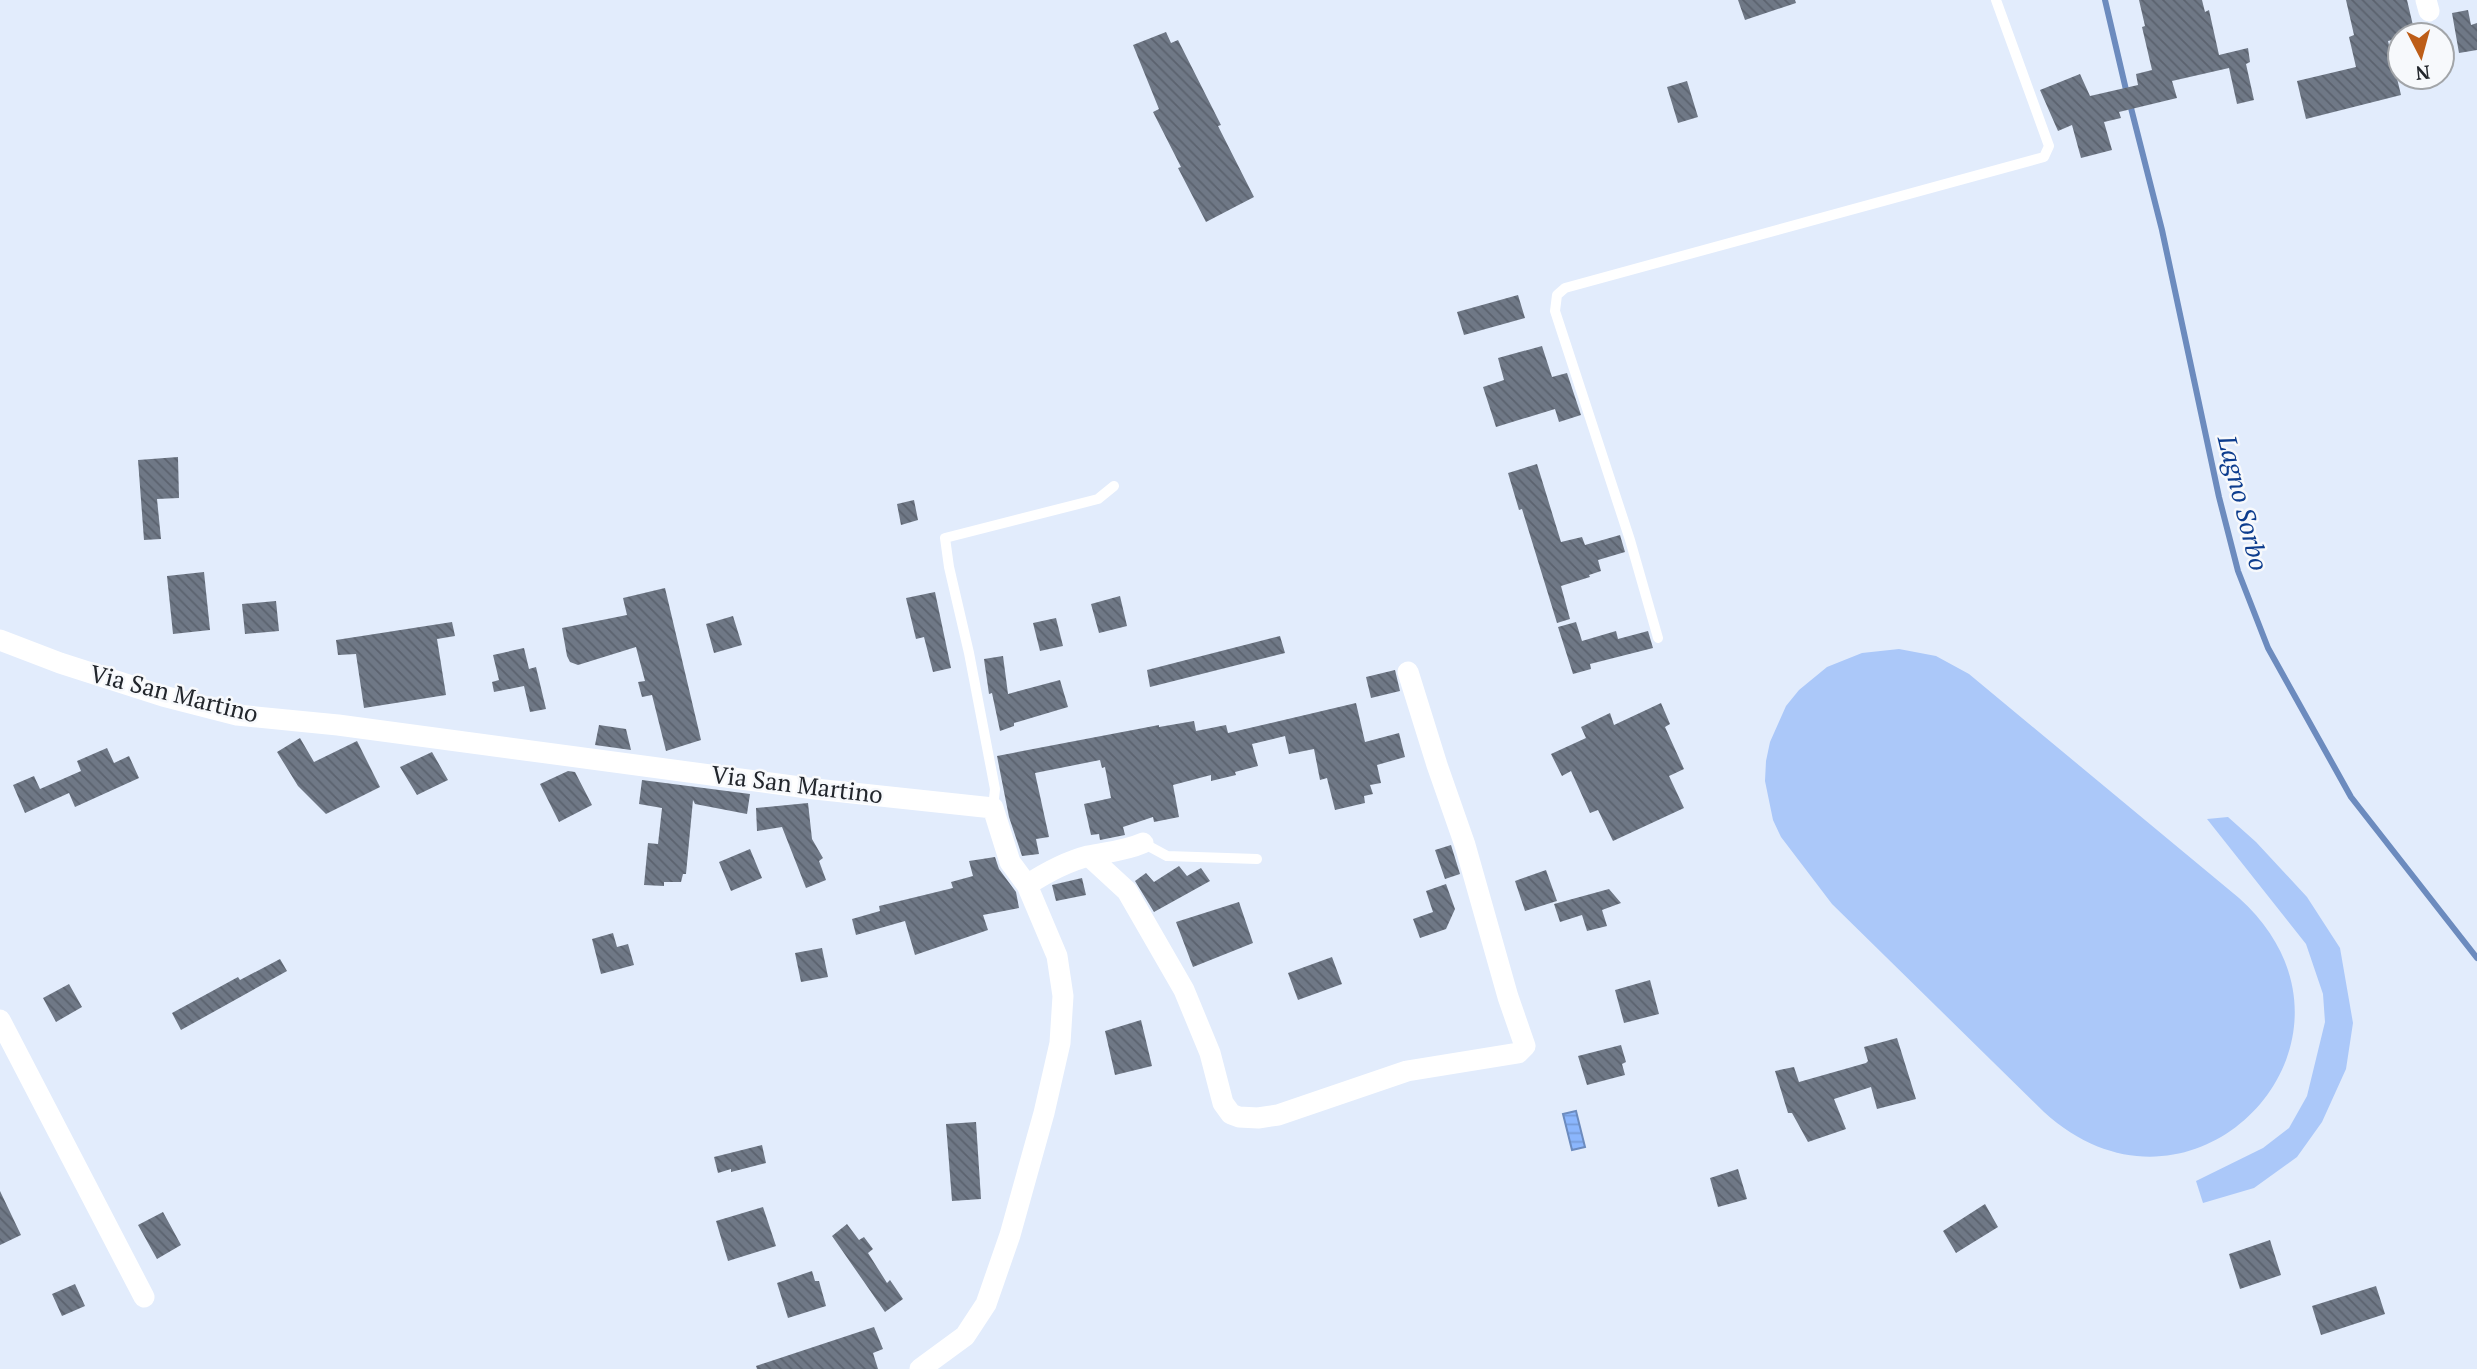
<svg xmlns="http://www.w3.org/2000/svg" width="2477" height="1369" font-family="'PT Serif',serif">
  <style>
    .grass { fill: #abc8f9 }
    .water { fill: url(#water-rules); stroke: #6c8bbe; stroke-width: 2 }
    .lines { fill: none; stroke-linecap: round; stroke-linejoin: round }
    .stream { stroke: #6c8bbe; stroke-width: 6 }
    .building { fill: url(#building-back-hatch) }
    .lane { stroke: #fff; stroke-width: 10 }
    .street { stroke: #fff; stroke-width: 21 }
    .labels { text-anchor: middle; stroke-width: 5; stroke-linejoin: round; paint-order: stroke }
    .street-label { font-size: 24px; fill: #22262c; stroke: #f7f9fc }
    .water-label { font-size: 26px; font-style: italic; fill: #0d3d8e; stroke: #f7f9fc }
  </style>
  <defs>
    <pattern id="water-rules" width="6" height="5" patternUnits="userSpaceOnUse" patternTransform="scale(1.75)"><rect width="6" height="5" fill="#8bb6fd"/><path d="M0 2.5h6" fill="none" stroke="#789cd9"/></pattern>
    <pattern id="building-back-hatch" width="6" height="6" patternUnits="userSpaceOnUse" patternTransform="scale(1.75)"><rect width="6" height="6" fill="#6f7886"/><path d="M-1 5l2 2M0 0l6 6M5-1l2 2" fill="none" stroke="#5b626e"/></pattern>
  </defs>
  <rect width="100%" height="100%" fill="#e2ecfc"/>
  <path class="grass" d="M1899 649 1936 656 1969 674 2239 898C2393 1037 2195 1250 2044 1112L1832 904 1781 837 1773 820 1765 781 1766 761 1770 742 1786 706 1799 690 1827 667 1862 653Z
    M2228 817 2256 842 2307 897 2340 948 2353 1023 2346 1069 2322 1122 2297 1157 2254 1188 2203 1203 2196 1181 2263 1148 2289 1128 2307 1096 2325 1022 2323 994 2306 944 2207 819Z"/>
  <path class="water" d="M1576 1111 1585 1147 1572 1150 1563 1114Z"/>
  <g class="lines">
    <path class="stream" d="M2105 0 2127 94
      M2130 104 2162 230 2219 497 2238 571 2268 648 2351 797 2477 958"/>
  </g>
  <path class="building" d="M1738 0H1795L1796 3 1745 20Z
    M2139 0H2202L2205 12 2209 10 2219 55 2248 48 2250 62 2246 64 2254 100 2237 104 2229 68 2172 81 2177 98 2119 112 2121 118 2104 122 2112 150 2081 158 2072 125 2058 131 2040 90 2080 74 2090 96 2138 85 2136 74 2152 70 2142 27 2145 26Z
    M2346 0H2407L2415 34 2400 35V38L2388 41 2401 95 2306 119 2297 81 2356 67 2349 37 2354 35Z
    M2468 10 2471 25 2477 23V50L2459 53 2452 13Z
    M1166 32 1171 43 1178 40 1221 125 1218 126 1254 197 1206 222 1178 168 1181 167 1153 112 1159 109 1133 45Z
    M1687 81 1698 117 1678 123 1667 87Z
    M1518 295 1525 318 1464 335 1457 312Z
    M1542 346 1552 377 1567 373 1581 415 1559 422 1555 409 1496 427 1483 387 1504 380 1498 358Z
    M178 457 179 498 157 499 161 539 144 540 138 460Z
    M1537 464 1561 542 1582 537 1585 545 1620 535 1625 552 1598 560 1601 571 1589 575 1590 577 1561 586 1570 619 1557 623 1522 509 1519 510 1508 473Z
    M914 500 918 520 901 525 897 504Z
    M204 572 210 630 173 634 167 576Z
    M665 588 701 740 666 751 652 695 642 697 638 682 645 681 636 647 578 665 570 662 567 656 562 628 627 615 623 598Z
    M935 592 951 668 933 672 924 637 916 639 906 598Z
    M1120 596 1127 626 1099 633 1091 604Z
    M276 601 279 631 245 634 242 604Z
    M733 616 742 645 714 653 706 624Z
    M1056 618 1063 646 1040 651 1033 623Z
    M452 622 455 636 437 639 446 695 364 708 356 654 338 655 336 640Z
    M1576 622 1582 641 1616 631 1618 639 1648 631 1653 648 1590 664 1591 669 1573 674 1558 627Z
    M1280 636 1285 653 1150 687 1147 670Z
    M524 648 529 669 536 667 546 709 530 712 524 686 494 692 492 682 499 680 493 655Z
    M1003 656 1008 694 1060 680 1068 707 1014 723V726L1000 731 992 693 989 694 984 659Z
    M1395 670 1400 691 1371 698 1366 677Z
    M1356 703 1365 742 1399 733 1405 757 1377 765 1381 783 1370 785 1373 794 1364 796 1365 803 1335 810 1327 778 1320 780 1314 749 1289 754 1285 736 1252 744 1258 766 1235 772 1236 775 1211 781V775L1173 785 1179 817 1154 822 1153 817 1123 827 1125 835 1100 840 1099 834 1091 835 1084 804 1111 798 1105 767 1102 768 1100 760 1035 773 1049 837 1036 839 1039 854 1022 856 1009 817 997 756 1159 725V727L1194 721 1196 731 1226 725 1228 733Z
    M1661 703 1670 724 1665 727 1684 769 1669 776 1684 808 1613 841 1598 810 1590 813 1571 771 1562 776 1551 754 1586 738 1581 727 1610 713 1614 725Z
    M599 725 626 729 631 750 595 745Z
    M300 738 314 762 357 741 380 787 326 814 298 786 277 752Z
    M107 748 114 763 129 756 139 778 75 807 69 793 25 813 13 785 34 776 40 789 81 771 77 761Z
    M432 752 448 780 417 795 400 767Z
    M568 771 575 772 592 805 559 822 540 784Z
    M642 780 750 794 747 814 695 804 693 800 686 874H683L681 882H664V886L644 885 648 843 658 844 662 808 639 804Z
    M808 803 812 839 823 858 819 861 826 880 806 888 782 827 757 831 756 808Z
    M1451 845 1460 874 1445 879 1435 850Z
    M750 849 762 878 731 891 719 862Z
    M995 857 999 869 1016 892 1019 908 983 915 988 930 915 955 905 921 856 935 852 919 880 911 879 906 953 888 951 882 973 876 969 861Z
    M1179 866 1187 876 1201 868 1210 881 1154 912 1135 881 1146 873 1154 882Z
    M1546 870 1557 901 1525 911 1515 881Z
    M1082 878 1086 895 1056 901 1052 885Z
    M1446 884 1455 909 1446 929 1420 938 1413 919 1433 912 1426 891Z
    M1609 889 1621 903 1602 910 1607 926 1587 931 1582 915 1560 922 1554 904Z
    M1239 902 1253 943 1193 967 1176 922Z
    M613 933 617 947 628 944 634 965 601 974 592 939Z
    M822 948 828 977 801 982 795 953Z
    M1332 957 1342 984 1298 1000 1288 973Z
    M280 959 287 971 181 1030 172 1013 238 977 240 980Z
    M1650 980 1659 1014 1624 1023 1615 990Z
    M69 984 82 1007 56 1022 43 998Z
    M1141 1020 1152 1066 1115 1075 1105 1031Z
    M1897 1038 1916 1099 1877 1109 1871 1087 1834 1099 1846 1129 1808 1142 1792 1113H1788L1775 1071 1794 1067 1799 1082 1866 1063 1868 1061 1864 1047Z
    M1621 1045 1626 1062 1622 1064 1625 1075 1587 1085 1578 1056Z
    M976 1122 981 1199 952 1201 946 1124Z
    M762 1145 766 1163 731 1172V1169L718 1173 714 1157Z
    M1738 1169 1747 1199 1718 1207 1710 1178Z
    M0 1191 21 1235 0 1245Z
    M1985 1204 1998 1227 1956 1253 1943 1231Z
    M763 1207 776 1246 728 1261 716 1221Z
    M163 1212 181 1245 157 1259 138 1225Z
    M847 1224 859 1240 864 1237 873 1249 868 1253 887 1283 890 1280 903 1299 885 1312 832 1236Z
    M2270 1240 2281 1275 2240 1289 2229 1254Z
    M812 1271 815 1281H819L826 1306 788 1318 777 1283Z
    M75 1284 85 1306 62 1316 52 1294Z
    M2376 1286 2385 1314 2321 1335 2312 1306Z
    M874 1327 883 1349 873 1353 878 1369H757L756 1366Z"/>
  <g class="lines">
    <path class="lane" d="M1658 638 1630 540 1555 311 1557 295 1565 288 2044 157 2049 146 1996 0
      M993 808 995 789 969 653 949 567 945 538 1098 499 1114 486
      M1143 843 1167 856 1257 859"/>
    <path class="street" d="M2426 0 2429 11
      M0 640 60 663 163 696 237 715 338 725 815 789 993 808 1010 862 1027 885 1057 956 1063 996 1060 1043 1044 1113 1010 1235 986 1304 965 1336 920 1369
      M1089 856 1127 891 1184 990 1210 1053 1223 1103 1231 1114 1239 1117 1258 1118 1278 1115 1407 1071 1518 1053 1525 1046 1508 997 1465 845 1437 765 1408 672
      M1027 885C1047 872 1065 862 1088 856 1107 852 1125 851 1143 843
      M0 1020 144 1297"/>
  </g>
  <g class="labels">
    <g class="street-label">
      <text transform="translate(174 694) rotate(14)" y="8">Via San Martino</text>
      <text transform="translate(797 785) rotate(7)" y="8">Via San Martino</text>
    </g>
    <g class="water-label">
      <text transform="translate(2243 503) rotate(76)" y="9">Lagno Sorbo</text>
    </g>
  </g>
  <g transform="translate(2421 56) rotate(174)"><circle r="33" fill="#f7f9fc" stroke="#a2a5a9" stroke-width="2"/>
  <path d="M0-5L12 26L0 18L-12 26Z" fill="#bd5d18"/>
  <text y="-10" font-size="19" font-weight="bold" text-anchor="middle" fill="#22262c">N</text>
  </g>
</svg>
